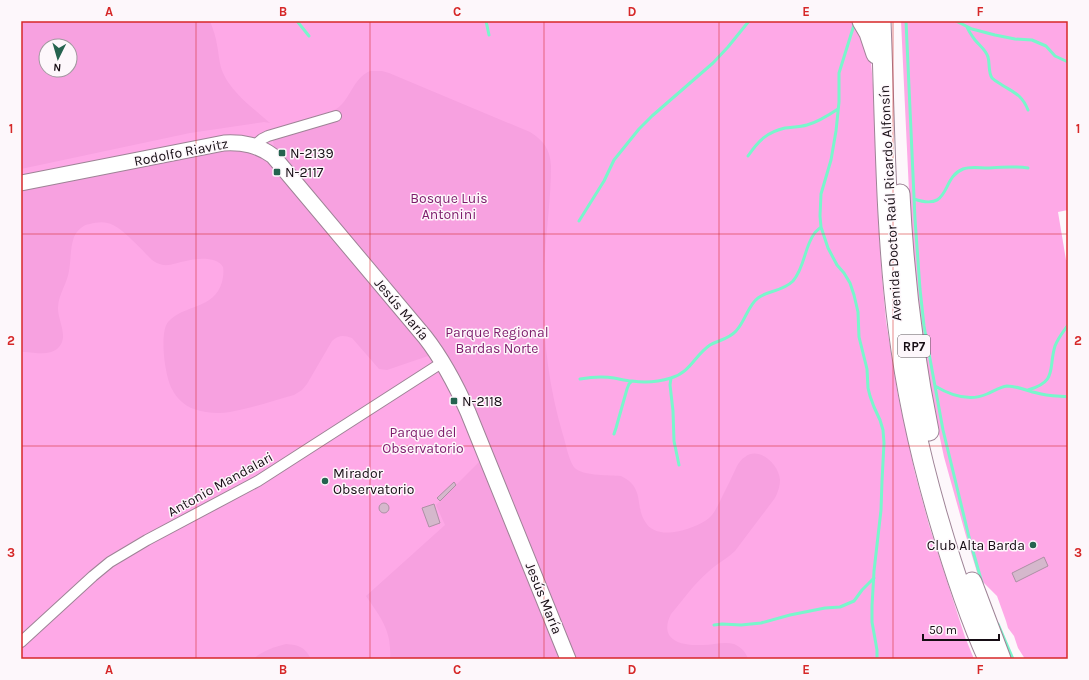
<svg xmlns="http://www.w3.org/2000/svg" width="1089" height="680" font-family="Karla,sans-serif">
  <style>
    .green { fill: #fea9e7; fill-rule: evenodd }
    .forest { fill: #f7a1e0; fill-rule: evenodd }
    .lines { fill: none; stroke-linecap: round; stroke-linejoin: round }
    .stream { stroke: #79f6cc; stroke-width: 3 }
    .building { fill: #d5b8cc; stroke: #ac90a4 }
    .minor-casing { stroke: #9e8396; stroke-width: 12 }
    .secondary-casing { stroke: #9e8396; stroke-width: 17 }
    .motorway-casing { stroke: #9e8396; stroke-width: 21 }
    .minor { stroke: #fff; stroke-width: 10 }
    .secondary { stroke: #fff; stroke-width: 15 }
    .motorway { stroke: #fff; stroke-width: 19 }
    .grid { fill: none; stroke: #d62828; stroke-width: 1; stroke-opacity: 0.55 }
    .poi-dot { fill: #25634f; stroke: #fdf7fb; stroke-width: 1.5 }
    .labels { text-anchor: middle; stroke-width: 3; stroke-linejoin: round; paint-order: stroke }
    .shield { fill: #fdf7fb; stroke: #5b5359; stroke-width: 1 }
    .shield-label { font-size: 13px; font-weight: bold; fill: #160d14 }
    .street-label { font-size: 14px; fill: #160d14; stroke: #fdf7fb }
    .poi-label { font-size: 14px; fill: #160d14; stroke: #fdf7fb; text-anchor: start }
    .park-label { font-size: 14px; fill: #7d1b6b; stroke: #fdf7fb }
    .neatline { fill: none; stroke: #d62828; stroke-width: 1.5 }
    .grid-label { font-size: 13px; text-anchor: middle; font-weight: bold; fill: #d62828 }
  </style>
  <rect width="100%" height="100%" fill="#fdf7fb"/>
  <path class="green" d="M21 21H860L869 39 873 85 878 217 882 276 886 321 898 395 915 473 929 525 965 637 974 659H21ZM46 46H70V70H46Z
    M901 21H1068V210L1058 212 1066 260H1068V659H1025L1018 648 1014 636 1008 628 1006 621 997 596 983 582 977 572 966 536 944 457 935 415 922 345 911 235Z"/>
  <path class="forest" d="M21 21H210C213 29 216 37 217 45 219 54 219 64 223 73 232 93 253 108 270 123L264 122 190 133 21 169ZM46 46H70V70H46Z
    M370 71H382L389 73 530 132C544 141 550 149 551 166 551 200 546 233 544 267 541 323 547 381 563 435 566 444 569 463 576 469 586 476 609 475 621 476 646 488 634 507 646 523 649 528 655 531 661 532 674 535 703 526 712 515 716 510 719 503 722 497 727 487 732 477 737 466 739 463 741 459 745 457 759 446 779 464 780 480 780 486 778 492 775 498L735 551C727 559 716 564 708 572 694 584 683 600 671 614 658 640 681 646 703 645 713 645 724 641 734 644 741 647 746 652 748 659H574L468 403 274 147 273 141 278 138 275 129C291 124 329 117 340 106 352 95 353 79 370 71Z
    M237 148 269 160 431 355 387 370 379 369 352 338C344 335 338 335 332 341L307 384 302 390 294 395C273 401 251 408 230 412 219 414 205 413 194 409 185 406 176 398 172 389 165 377 159 333 168 322 184 304 214 310 222 282 223 278 224 271 223 267 218 256 195 258 186 261 178 262 171 266 163 265 158 264 155 262 152 260 142 250 124 230 113 225 106 221 97 222 90 224 82 225 77 231 74 237 70 248 71 260 69 271 67 284 58 295 58 308 58 322 70 338 57 349 47 357 32 351 21 352V188Z
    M482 459 563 659H390C392 631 381 618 366 596L445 525 436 505Z
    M286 644C299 645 305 647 311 659H253C263 651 273 647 286 644Z"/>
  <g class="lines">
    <path class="stream" d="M297 21 309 36
      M486 21 489 35
      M906 21 915 219 920 289 924 326 943 430 969 537 982 583
      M956 21 972 29 995 35 1015 39 1032 40 1046 46 1055 56 1068 62
      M854 25 839 73V102L836 131 831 160 821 194 820 216 821 227 828 248 837 265 844 273 850 283 854 295 858 312 859 337 867 369 868 388 870 396 874 407 880 420 883 430 884 443 882 481 881 510 874 571 872 606V622L877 650V659
      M967 27C969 32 972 36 975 40 980 46 986 50 988 57 990 64 988 72 992 78 995 81 999 83 1002 85 1015 93 1022 95 1028 110
      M748 156C758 141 767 132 785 128 792 127 800 127 807 125 818 122 829 115 838 109
      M914 199C952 212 940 178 963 169 971 166 980 168 988 168 1002 167 1015 166 1028 168
      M579 221 604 181 614 160 639 129 652 116 713 63 728 47 749 21
      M671 378 670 385 673 411 674 441 679 465
      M580 379C591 377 603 376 614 378 620 379 626 381 632 381 645 383 658 382 671 378 691 372 694 356 710 345 719 340 729 339 736 331 745 322 748 305 758 298 768 290 782 292 793 281 805 267 804 248 814 234 816 231 819 229 821 227
      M935 386C950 395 969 402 987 394 994 391 1000 387 1007 386 1018 386 1027 391 1037 393 1047 396 1058 396 1068 397
      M1028 390C1058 381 1048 369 1055 346 1058 338 1063 332 1068 325
      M614 434 616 428 627 389 629 384 632 381
      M998 624 1013 659
      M714 625 722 624 741 625 761 623 790 615 825 608 840 607 854 601 862 590 874 578"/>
  </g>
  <path class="building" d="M454 482 456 485 440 501 437 498Z
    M379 508a5 5 0 1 1 10 0a5 5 0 1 1-10 0Z
    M434 504 440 523 429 527 422 508Z
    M1044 557 1048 566 1016 582 1012 573Z"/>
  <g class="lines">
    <g class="minor-casing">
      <path id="minor" d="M254 146 262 139 268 136 336 116
        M21 642 93 576 110 562 147 540 258 481 443 362"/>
    </g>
    <g class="secondary-casing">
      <path id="secondary" d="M21 183 224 143C243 142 258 145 273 156L425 337C443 360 456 385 468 412L568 659"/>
    </g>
    <g class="motorway-casing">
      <path id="motorway" d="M862 21 869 33 876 54
        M881 21C885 123 885 227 898 328 906 392 920 455 938 517 952 565 967 613 988 659
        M900 194C904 274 913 353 929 431
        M972 582 1001 659"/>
    </g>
    <use href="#minor" class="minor"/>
    <use href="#secondary" class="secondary"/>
    <use href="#motorway" class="motorway"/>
  </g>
  <path class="grid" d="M196 21V659M370 21V659M544 21V659M719 21V659M893 21V659M21 234H1068M21 446H1068"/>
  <g class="poi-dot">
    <rect x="278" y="149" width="8" height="8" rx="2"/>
    <rect x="273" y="168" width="8" height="8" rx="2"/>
    <rect x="450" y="397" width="8" height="8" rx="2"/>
    <circle cx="325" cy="481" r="4"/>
    <circle cx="1033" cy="545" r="4"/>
  </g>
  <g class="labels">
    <rect class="shield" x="898" y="335" width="32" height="22" rx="3"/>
    <g class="shield-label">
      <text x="914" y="351">RP7</text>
    </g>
    <g class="street-label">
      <text transform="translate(181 152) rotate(-11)" y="5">Rodolfo Riavitz</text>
      <text transform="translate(890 203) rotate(-93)" y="5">Avenida Doctor Raúl Ricardo Alfonsín</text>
      <text transform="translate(402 309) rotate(50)" y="5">Jesús María</text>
      <text transform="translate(220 484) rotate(-29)" y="5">Antonio Mandalari</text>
      <text transform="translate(544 598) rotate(68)" y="5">Jesús María</text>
    </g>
    <g class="poi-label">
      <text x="290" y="158">N-2139</text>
      <text x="285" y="177">N-2117</text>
      <text x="462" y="406">N-2118</text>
      <text x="333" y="478">Mirador<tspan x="333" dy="16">Observatorio</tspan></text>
      <text x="1025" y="550" text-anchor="end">Club Alta Barda</text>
    </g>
    <g class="park-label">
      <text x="449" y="203">Bosque Luis<tspan x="449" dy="16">Antonini</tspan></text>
      <text x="497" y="337">Parque Regional<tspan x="497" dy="16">Bardas Norte</tspan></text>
      <text x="423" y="437">Parque del<tspan x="423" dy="16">Observatorio</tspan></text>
    </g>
  </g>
  <rect width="1089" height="680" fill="none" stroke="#fdf7fb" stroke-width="44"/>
  <g transform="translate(58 58) rotate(185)"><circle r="19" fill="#fdf7fb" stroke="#a1999f"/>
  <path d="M0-3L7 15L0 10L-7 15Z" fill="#25634f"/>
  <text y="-6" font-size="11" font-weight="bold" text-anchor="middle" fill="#160d14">N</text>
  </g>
  <path d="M923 634v6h76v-6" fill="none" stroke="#160d14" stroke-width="2"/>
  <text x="929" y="634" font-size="12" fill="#160d14" stroke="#fdf7fb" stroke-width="3" paint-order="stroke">50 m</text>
  <rect x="22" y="22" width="1045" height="636" class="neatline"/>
  <g class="grid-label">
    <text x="109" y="16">A</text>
    <text x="283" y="16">B</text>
    <text x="457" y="16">C</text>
    <text x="632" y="16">D</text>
    <text x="806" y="16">E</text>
    <text x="980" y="16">F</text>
    <text x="11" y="133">1</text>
    <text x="1078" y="133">1</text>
    <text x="11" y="345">2</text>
    <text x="1078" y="345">2</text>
    <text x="11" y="557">3</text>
    <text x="1078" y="557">3</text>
    <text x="109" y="674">A</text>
    <text x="283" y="674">B</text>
    <text x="457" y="674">C</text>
    <text x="632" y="674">D</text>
    <text x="806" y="674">E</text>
    <text x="980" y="674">F</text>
  </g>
</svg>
